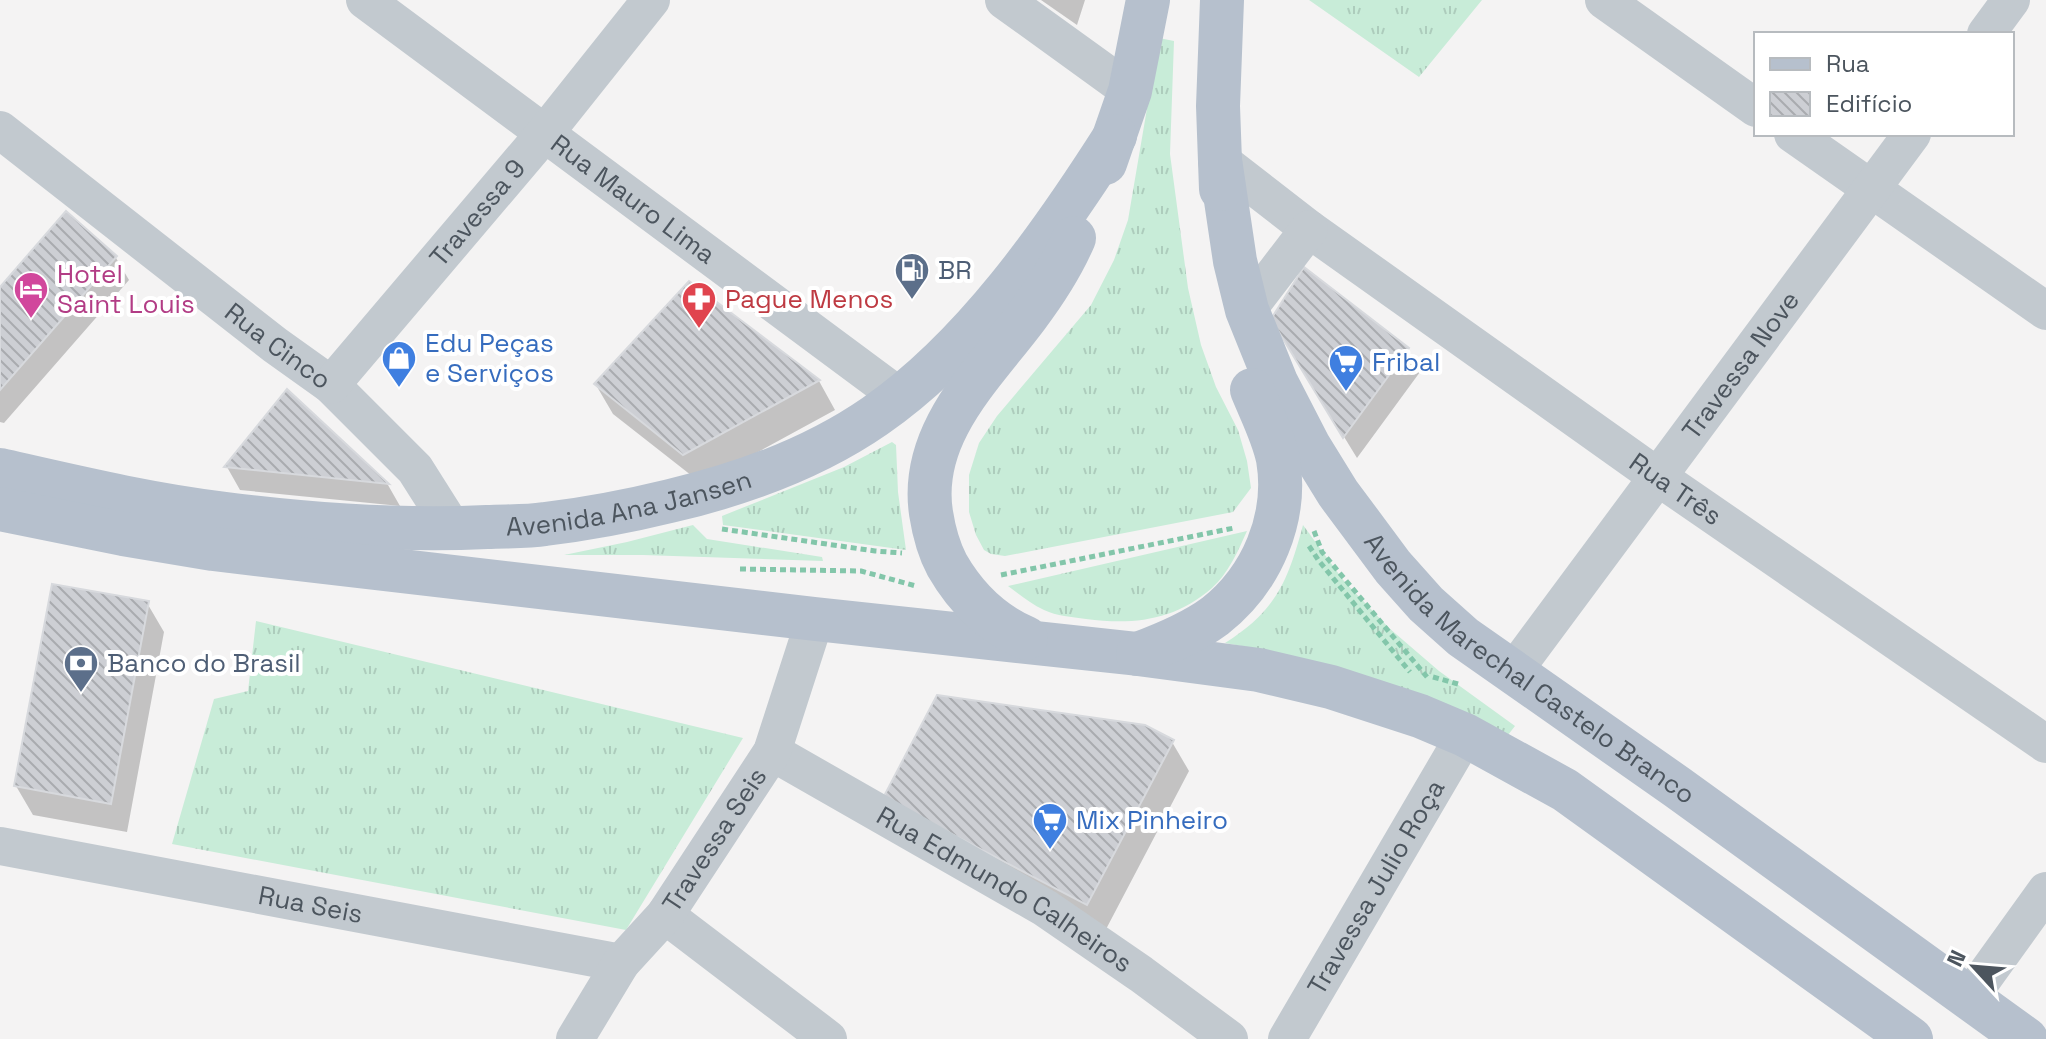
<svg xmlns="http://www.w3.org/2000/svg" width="2046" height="1039" font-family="'Space Grotesk',sans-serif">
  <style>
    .grass { fill: url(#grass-tufts) }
    .shadow { fill: #0003 }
    .building { fill: url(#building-back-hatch); stroke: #d7d9dd; stroke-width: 2 }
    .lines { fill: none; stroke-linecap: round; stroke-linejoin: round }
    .path { stroke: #83c6aa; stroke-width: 5; stroke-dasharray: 6 4; stroke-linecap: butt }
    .minor { stroke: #c2c9cf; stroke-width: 38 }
    .major { stroke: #b6c0cd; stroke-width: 44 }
    .labels { text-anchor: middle; stroke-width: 8; stroke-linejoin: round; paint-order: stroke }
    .street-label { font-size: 26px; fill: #4c555e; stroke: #fff }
    .service-label { font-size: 26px; fill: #4e5e75; stroke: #fff; text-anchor: start }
    .hotel-label { font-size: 26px; fill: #b23c85; stroke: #fff; text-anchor: start }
    .health-label { font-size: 26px; fill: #be3a42; stroke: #fff; text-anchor: start }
    .shop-label { font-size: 26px; fill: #366cbe; stroke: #fff; text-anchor: start }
  </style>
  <defs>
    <pattern id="grass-tufts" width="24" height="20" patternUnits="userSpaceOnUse" patternTransform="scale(2)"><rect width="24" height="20" fill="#c8ecd8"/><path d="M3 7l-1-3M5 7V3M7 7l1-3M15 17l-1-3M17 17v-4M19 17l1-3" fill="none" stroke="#adccbc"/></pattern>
    <pattern id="building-back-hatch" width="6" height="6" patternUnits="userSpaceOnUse" patternTransform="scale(2)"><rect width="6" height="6" fill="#cdcfd4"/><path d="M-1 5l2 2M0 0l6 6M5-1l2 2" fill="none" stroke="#a9abaf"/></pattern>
  </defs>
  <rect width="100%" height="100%" fill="#f4f3f3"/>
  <path class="grass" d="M1309 0H1482L1419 77Z
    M1159 38 1174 41 1170 154 1188 288 1201 345 1216 387 1238 430 1247 461 1251 488 1233 512 1005 556 991 554 984 550 976 535 969 512V475L979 443 997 416 1091 305 1114 260 1128 220Z
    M892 442 896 445 898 492 906 550 723 525 722 516 844 467Z
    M693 525 707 539 822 557 823 561 643 555H564L627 542Z
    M1303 525 1344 581 1389 628 1439 671 1515 726 1508 735 1275 652 1225 643C1276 611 1288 581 1303 525Z
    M1247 531C1238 551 1228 574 1212 588 1174 621 1133 625 1086 619 1071 617 1057 616 1044 610 1031 604 1020 595 1008 586Z
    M256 621 743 738 626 930 172 844 214 699 248 691Z"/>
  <path class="shadow" d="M1041 0H1085L1077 25Z
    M67 214 116 258 129 280 4 423 0 422V290Z
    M689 283 819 381 835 410 701 483 613 414 596 385Z
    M1286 342 1407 349 1420 372 1357 458Z
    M287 392 388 485 400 506 240 490 227 467Z
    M147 603 164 632 127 832 33 815 16 786Z
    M1172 742 1189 771 1104 933 885 798Z"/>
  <path class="building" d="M66 211 117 256 0 390V287Z
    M1304 267 1409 348 1343 438 1271 319Z
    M689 281 820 380 683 455 594 384Z
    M287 389 389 484 224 467Z
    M52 584 149 601 111 804 14 786Z
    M937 695 1145 725 1174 740 1087 905 883 798Z"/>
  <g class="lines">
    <path class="path" d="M722 529 875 551 902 553
      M1314 531 1322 552 1427 677
      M1309 546 1319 561 1410 672
      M740 569 861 571 916 586
      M1001 575 1234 528
      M1433 677 1458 684"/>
    <g class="minor">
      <path id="s1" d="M365 0 900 397"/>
      <path d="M1004 0 1130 91"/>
      <path d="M1604 0 1756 108"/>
      <path d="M1986 34 2011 0"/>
      <path id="s2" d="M0 130 275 345 331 385 415 469 453 529"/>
      <path d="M1793 134 2046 311"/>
      <path id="s3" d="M1220 160 1309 229 1658 477 2046 744"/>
      <path d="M1247 310 1309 229"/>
      <path id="s4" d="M331 385 545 133 651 0"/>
      <path id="s5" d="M1513 672 1912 134"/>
      <path id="s6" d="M772 752 1045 908 1141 974 1229 1039"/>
      <path id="s7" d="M0 846 621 963"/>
      <path d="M665 915 828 1039"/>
      <path d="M1969 998 2046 891"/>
      <path id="s8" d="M575 1039 621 963 665 915 772 752 815 619"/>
      <path id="s9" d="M1287 1039 1465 735"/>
    </g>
    <g class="major">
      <path id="s10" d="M1220 160 1235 261 1247 310 1276 382 1309 446 1338 493 1393 567 1426 604 1463 637 1677 787 2026 1039"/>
      <path d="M1105 163 1130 91 1148 0"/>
      <path d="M1221 189 1218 106 1222 0"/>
      <path id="s11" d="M0 470C75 487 150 505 226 514 313 525 400 531 487 527 506 526 526 527 545 524 587 519 629 511 670 501 743 484 813 459 875 416 973 348 1052 235 1115 136"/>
      <path d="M0 509 123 534 213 549 815 619 1138 654 1259 670 1331 687 1420 716 1465 735 1565 790 1911 1039"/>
      <path d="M1026 638C991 623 966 598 947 565 938 548 934 532 931 513 919 433 983 375 1027 316 1045 292 1062 266 1074 238"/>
      <path d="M1138 654C1165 644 1192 633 1215 616 1262 579 1288 518 1278 459 1273 435 1261 412 1252 390"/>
    </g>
  </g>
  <defs>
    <g id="fuel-pin" transform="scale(1.8)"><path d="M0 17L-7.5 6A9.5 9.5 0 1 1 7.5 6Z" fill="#5c6f8a" stroke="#fff"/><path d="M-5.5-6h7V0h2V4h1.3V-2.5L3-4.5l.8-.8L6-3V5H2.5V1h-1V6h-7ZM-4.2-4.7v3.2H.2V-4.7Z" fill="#fff"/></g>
    <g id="hotel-pin" transform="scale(1.8)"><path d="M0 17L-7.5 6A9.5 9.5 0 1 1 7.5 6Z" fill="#d1479c" stroke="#fff"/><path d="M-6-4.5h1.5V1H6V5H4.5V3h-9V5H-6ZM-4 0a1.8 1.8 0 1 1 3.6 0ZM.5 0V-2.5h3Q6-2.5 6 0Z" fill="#fff"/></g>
    <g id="pharmacy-pin" transform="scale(1.8)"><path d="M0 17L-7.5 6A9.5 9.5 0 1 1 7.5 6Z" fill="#e0444e" stroke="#fff"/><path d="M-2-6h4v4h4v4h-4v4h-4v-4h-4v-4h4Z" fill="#fff"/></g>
    <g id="shop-pin" transform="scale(1.8)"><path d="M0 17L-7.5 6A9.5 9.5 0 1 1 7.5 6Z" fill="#3f7fe0" stroke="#fff"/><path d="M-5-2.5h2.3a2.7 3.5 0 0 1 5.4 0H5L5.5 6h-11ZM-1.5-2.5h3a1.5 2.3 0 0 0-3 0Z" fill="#fff"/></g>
    <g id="supermarket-pin" transform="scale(1.8)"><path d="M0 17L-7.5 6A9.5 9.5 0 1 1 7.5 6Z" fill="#3f7fe0" stroke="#fff"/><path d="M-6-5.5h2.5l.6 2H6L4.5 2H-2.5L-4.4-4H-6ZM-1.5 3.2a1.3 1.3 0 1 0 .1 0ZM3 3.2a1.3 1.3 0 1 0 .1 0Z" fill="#fff"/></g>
    <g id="bank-pin" transform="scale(1.8)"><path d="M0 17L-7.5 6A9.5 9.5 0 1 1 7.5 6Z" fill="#5c6f8a" stroke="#fff"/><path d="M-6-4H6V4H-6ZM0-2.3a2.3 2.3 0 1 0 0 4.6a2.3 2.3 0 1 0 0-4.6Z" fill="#fff"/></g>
  </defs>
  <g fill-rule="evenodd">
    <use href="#fuel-pin" x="912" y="270"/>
    <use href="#hotel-pin" x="31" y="289"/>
    <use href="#pharmacy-pin" x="699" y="299"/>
    <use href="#shop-pin" x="399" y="358"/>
    <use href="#supermarket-pin" x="1346" y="362"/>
    <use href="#bank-pin" x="81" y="663"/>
    <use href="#supermarket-pin" x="1050" y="820"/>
  </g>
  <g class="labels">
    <g class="street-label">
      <text dy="9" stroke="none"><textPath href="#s1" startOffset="334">Rua Mauro Lima</textPath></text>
      <text dy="9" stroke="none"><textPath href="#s4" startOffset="226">Travessa 9</textPath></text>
      <text dy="9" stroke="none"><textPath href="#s2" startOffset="352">Rua Cinco</textPath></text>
      <text dy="9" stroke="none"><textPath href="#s5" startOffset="382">Travessa Nove</textPath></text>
      <text dy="9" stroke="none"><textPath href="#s3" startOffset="562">Rua Três</textPath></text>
      <text dy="9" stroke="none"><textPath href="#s11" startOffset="636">Avenida Ana Jansen</textPath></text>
      <text dy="9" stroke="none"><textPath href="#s10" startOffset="620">Avenida Marechal Castelo Branco</textPath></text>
      <text dy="9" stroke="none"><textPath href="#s8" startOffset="244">Travessa Seis</textPath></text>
      <text dy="9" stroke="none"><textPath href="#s9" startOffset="176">Travessa Julio Roça</textPath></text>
      <text dy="9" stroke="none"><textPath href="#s6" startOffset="270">Rua Edmundo Calheiros</textPath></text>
      <text dy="9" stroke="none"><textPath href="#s7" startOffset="316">Rua Seis</textPath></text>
    </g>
    <g class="service-label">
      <text x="938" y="279">BR</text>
      <text x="107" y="672">Banco do Brasil</text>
    </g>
    <g class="hotel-label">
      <text x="57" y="283">Hotel<tspan x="57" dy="30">Saint Louis</tspan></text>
    </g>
    <g class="health-label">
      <text x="725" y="308">Pague Menos</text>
    </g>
    <g class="shop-label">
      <text x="425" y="352">Edu Peças<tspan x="425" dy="30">e Serviços</tspan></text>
      <text x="1372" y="371">Fribal</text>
      <text x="1076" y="829">Mix Pinheiro</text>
    </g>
  </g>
  <rect x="1754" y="32" width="260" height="104" fill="#ffffff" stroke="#b7bbbf" stroke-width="2"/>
  <rect x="1770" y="58" width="40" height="12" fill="#b6c0cd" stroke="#b7bbbf" stroke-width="2"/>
  <text x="1826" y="72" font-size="24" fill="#4c555e">Rua</text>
  <rect x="1770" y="92" width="40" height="24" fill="url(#building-back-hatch)" stroke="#b7bbbf" stroke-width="2"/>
  <text x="1826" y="112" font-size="24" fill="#4c555e">Edifício</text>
  <g transform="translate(1974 967) rotate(296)" stroke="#ffffff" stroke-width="6" paint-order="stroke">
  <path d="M0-6L14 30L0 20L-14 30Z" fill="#4c555e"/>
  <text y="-12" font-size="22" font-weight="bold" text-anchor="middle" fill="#4c555e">N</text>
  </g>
</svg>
